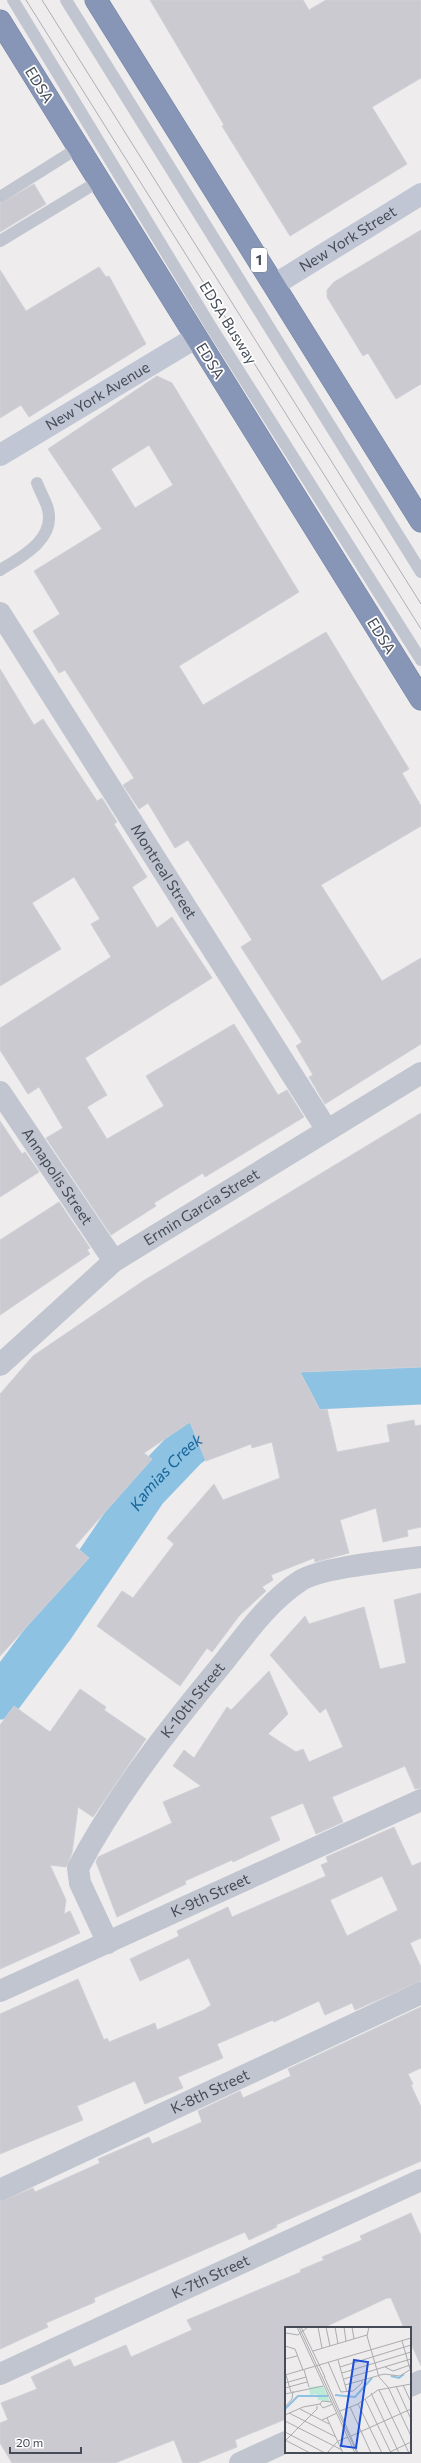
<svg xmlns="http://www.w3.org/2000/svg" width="421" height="2463" font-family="Commissioner,sans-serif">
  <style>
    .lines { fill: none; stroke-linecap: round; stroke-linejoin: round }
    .river { stroke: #8dc2e3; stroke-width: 43 }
    .building { fill: #cacad0; stroke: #d0d1d7; fill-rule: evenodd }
    .highway-casing { stroke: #7281a3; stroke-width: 23 }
    .lane { stroke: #c0c5d0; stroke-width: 12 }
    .street { stroke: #c0c5d0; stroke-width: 22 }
    .secondary { stroke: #c0c6d4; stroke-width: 22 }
    .highway { stroke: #8796b7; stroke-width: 22 }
    .tram { stroke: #aeb0b6; stroke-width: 1 }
    .labels { text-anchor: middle; stroke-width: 3.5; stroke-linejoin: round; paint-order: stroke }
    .shield { fill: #fff; stroke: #7e8289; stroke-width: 1 }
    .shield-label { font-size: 14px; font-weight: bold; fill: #464c57 }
    .street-label { font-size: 15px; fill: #464c57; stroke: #fff }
    .water-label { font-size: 16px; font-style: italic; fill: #176699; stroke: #fff }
    .inset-river { fill: none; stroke: #8dc2e3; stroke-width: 2 }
    .inset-road { fill: none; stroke: #abacb0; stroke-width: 1 }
    .view { fill: #1d4ed8; fill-opacity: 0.15; stroke: #1d4ed8; stroke-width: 2 }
    .inset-edge { fill: none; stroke: #464c57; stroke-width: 2 }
  </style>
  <rect width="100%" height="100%" fill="#eeecec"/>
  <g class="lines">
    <path class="river" id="s1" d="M0 1698 53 1627 146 1490 187 1447 223 1421 254 1416 315 1388 421 1383"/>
  </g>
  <path class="building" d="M150 0H303L309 10 326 0H421V78L372 107 407 164 290 236 222 126 224 125Z
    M34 184 46 204 0 232V204Z
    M421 230V384L396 399 368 353 363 356 327 297V290L334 282Z
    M99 267 106 277 109 276 146 344 29 417 21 405 0 418V270L26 311Z
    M157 376 172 383 299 592 179 666 203 705 326 632 409 769 402 773 421 806V826L321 885 382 981 421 958V1044L325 1104 309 1077 313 1075 296 1046 302 1042 241 947 252 940 223 894 188 840 175 848 148 803 139 809 123 785 134 778 65 670 59 673 33 631 60 614 34 571 102 529 48 449ZM149 445 173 485 135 508 111 469Z
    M0 669 34 725 43 719 97 801 102 798 117 822 114 824 147 877 132 887 157 928 172 917 212 978 85 1058 107 1095 87 1107 107 1139 164 1106 146 1076 234 1024 278 1095 287 1090 304 1117 205 1177 203 1173 154 1203 156 1206 111 1235 46 1138 63 1128 39 1087 28 1094 0 1050V1028L111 957 91 924 100 919 74 877 32 903 61 949 0 986Z
    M421 1113V1367L300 1372 320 1410 327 1409 337 1452 390 1442 387 1425 414 1420 415 1426 421 1425V1527L407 1530 408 1536 383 1542 376 1508 340 1520 349 1553 315 1562 314 1558 271 1575 273 1580 262 1587 266 1591 239 1616 212 1652 207 1648 180 1686 97 1626 122 1591 133 1598 174 1544 167 1538 214 1484 223 1500 280 1478 272 1442 252 1448 251 1444 206 1461 190 1422 144 1453 152 1459 75 1546 89 1558 0 1656V1394L33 1356 143 1281Z
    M0 1121 22 1154 25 1152 39 1172 0 1197Z
    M59 1202 90 1248 87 1250 90 1254 0 1315V1240Z
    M421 1593V1788L415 1789 405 1766 332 1797 343 1822 316 1834 303 1803 270 1817 280 1840 233 1862 232 1860 185 1881 186 1884 117 1917 96 1862 98 1857 172 1823 163 1802 201 1786 173 1766 184 1750 194 1758 227 1707 231 1710 269 1671 288 1714 268 1734 296 1752 303 1749 309 1762 343 1747 326 1708 320 1713 270 1655 305 1616 309 1624 364 1607 380 1669 406 1663 394 1600Z
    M80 1689 106 1707 104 1710 146 1739 93 1817 78 1807 72 1853 66 1867 50 1865 66 1900 64 1914 70 1911 80 1933 0 1969V1725L14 1706 50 1732Z
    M394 1827 412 1866 421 1862V1938L410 1943 421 1967V1981L355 2010 352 2003 325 2015 319 2001 274 2022 273 2020 217 2044 223 2058 178 2077 183 2088 145 2104 135 2081 77 2106 83 2120 0 2154V2014L78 1979 104 2040 107 2038 109 2042 155 2023 157 2030 204 2010 211 2005 189 1958 140 1981 130 1959 179 1936 177 1931 228 1907 232 1917 326 1876 321 1865 328 1862 326 1857ZM382 1876 398 1910 347 1936 330 1900Z
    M421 2007V2068L408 2074 413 2084 411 2085 421 2107V2161L276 2225 277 2227 249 2240 245 2232 94 2298 95 2302 46 2323 48 2327 0 2349V2202L33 2188 35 2192 100 2163 98 2159 149 2137 152 2144 202 2122 198 2111 240 2091 243 2098 291 2076 288 2069Z
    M411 2213 421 2236V2366L410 2341V2328H404L391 2298H387L323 2328H286V2419L235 2440 237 2447 197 2463H183L174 2440 115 2463H12L0 2443V2423L8 2420 1 2403 37 2389 31 2377 70 2359 74 2367 126 2345 131 2357 192 2330 187 2320 301 2272 300 2270 324 2260 322 2257 362 2240 360 2236Z"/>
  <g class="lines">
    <g class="highway-casing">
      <path id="highway" d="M96 0 421 521
        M0 21 421 699"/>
    </g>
    <path class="lane" d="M13 0 210 325 421 660
      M66 0 421 572
      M0 197 78 148
      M0 241 99 181
      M0 570C22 557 58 538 47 506 44 498 40 491 37 483"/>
    <g class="street">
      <path id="s2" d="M0 613 327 1130"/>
      <path id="s3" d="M0 1092 114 1261"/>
      <path id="s4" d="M0 1365 114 1261 421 1073"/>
      <path id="s5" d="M108 1943 80 1883 78 1868C117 1794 170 1727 223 1663 246 1634 269 1601 300 1581 321 1567 393 1561 421 1557"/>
      <path id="s6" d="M0 1991 421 1800"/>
      <path id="s7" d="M0 2190 421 1993"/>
      <path id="s8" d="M0 2374 421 2180"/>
      <path d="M410 2386 421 2381"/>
      <path d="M240 2463 286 2442"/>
    </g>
    <g class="secondary">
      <path id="s9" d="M274 285 421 194"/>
      <path id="s10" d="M0 455 195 338"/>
    </g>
    <use href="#highway" class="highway"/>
    <path class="tram" d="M26 0 421 629
      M42 0 421 604"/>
  </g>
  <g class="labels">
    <rect class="shield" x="251" y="248" width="16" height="24" rx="3"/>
    <g class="shield-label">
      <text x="259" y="265">1</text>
    </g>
    <g class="street-label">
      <text transform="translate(39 85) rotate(58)" y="5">EDSA</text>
      <text dy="5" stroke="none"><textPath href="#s9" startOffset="87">New York Street</textPath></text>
      <text transform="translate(228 323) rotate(58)" y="5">EDSA Busway</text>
      <text transform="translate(210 361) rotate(58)" y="5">EDSA</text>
      <text dy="5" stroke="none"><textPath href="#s10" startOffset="114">New York Avenue</textPath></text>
      <text transform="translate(381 636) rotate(58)" y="5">EDSA</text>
      <text dy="5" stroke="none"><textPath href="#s2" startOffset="306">Montreal Street</textPath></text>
      <text dy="5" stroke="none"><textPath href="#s3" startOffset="102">Annapolis Street</textPath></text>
      <text dy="5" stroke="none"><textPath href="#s4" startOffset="257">Ermin Garcia Street</textPath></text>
      <text dy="5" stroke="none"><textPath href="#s5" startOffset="285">K-10th Street</textPath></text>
      <text dy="5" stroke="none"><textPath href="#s6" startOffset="231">K-9th Street</textPath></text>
      <text dy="5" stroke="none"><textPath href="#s7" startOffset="232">K-8th Street</textPath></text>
      <text dy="5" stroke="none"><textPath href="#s8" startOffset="232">K-7th Street</textPath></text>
    </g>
    <g class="water-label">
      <text dy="6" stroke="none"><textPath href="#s1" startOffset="281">Kamias Creek</textPath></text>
    </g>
  </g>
  <g transform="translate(285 2327)">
    <rect width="126" height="126" fill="#eeecec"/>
    <path d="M38 59 45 75 33 73 32 67 25 68 24 60Z" fill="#bcead6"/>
    <path class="inset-river" d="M106 49 114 51 119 47M50 68 70 70 87 51M0 82 13 69H43"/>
    <path class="inset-road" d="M12 0 70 126M14 0 72 126M16 0 40 50M33 0 37 21M41 0 45 19M50 0 53 17M59 0 61 14M67 0 69 12M84 0 82 9 94 50 103 60 126 109M1 6 13 8 23 0M117 14 125 42M0 19 10 22 18 43M28 24 82 8M0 32 12 29M53 33 62 65M43 35 56 65 68 64 77 56V53M55 40 126 18M100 40 108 44 125 38M19 43 24 60M57 46 126 25M0 48 126 11M1 48 6 65M39 49 73 126M59 52 126 32M0 56 21 50M60 58 99 47 115 49 126 42M118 58 126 75M111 59 126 92M0 61 22 55M94 63 124 126M86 66 114 126M0 67 38 59M80 72 106 126M35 77 38 81 48 77M35 77 37 74 46 75M73 77 97 126M0 80 7 72 8 64M65 80 86 126M15 82 44 97M55 84 73 77 93 63 126 57M4 86 51 110M0 88 18 80 35 77M42 91 58 126M37 93 52 86M0 94 57 123M0 105 40 126M66 109 126 82M0 113 25 126M0 114 32 82V79M105 125 126 115M42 126 53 114 63 110"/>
    <path class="view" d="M69 33 83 35 71 121 56 119Z"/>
    <rect width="126" height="126" class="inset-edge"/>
  </g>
  <path d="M10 2447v6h71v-6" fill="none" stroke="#464c57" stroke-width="2"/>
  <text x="16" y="2447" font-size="12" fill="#464c57" stroke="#ffffff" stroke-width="3" paint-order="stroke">20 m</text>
</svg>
